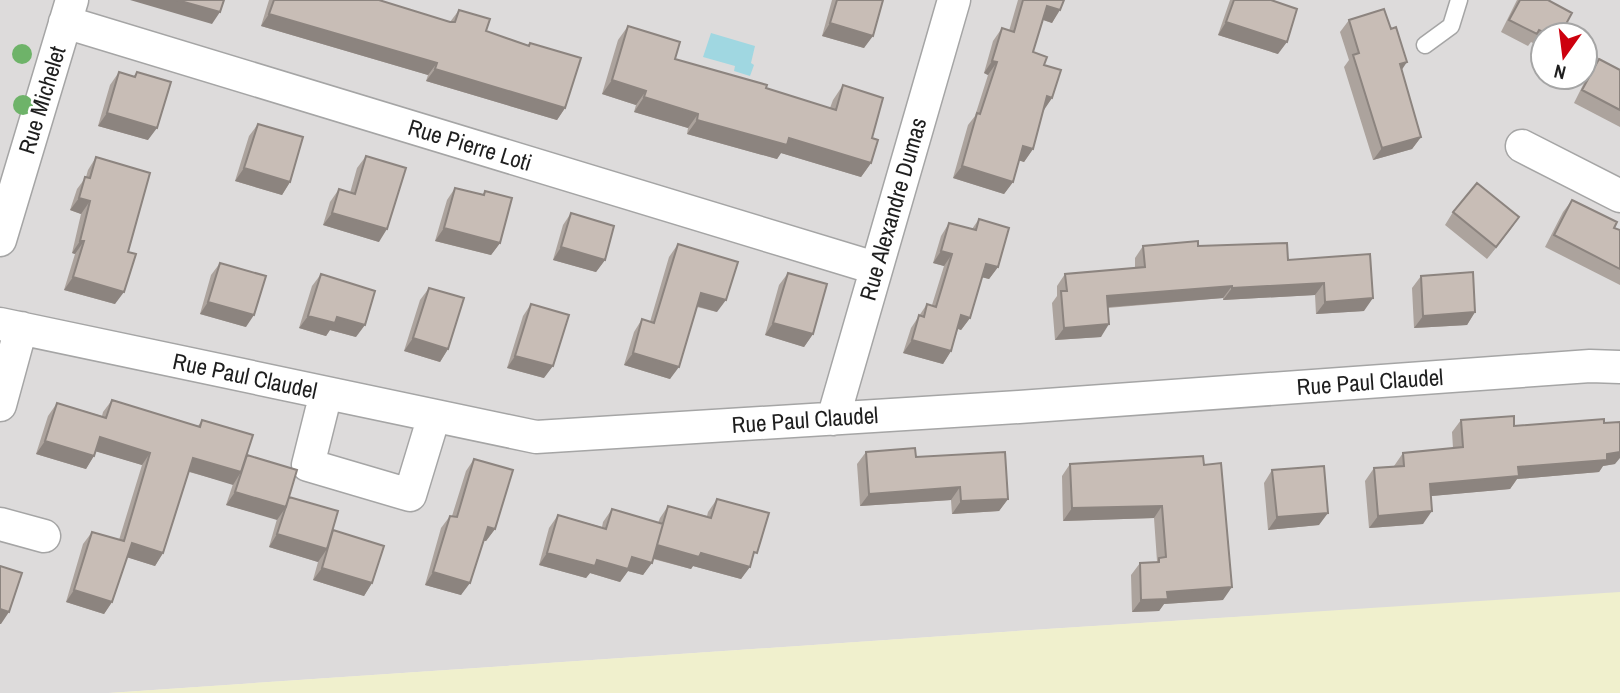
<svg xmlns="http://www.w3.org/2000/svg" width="1620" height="693" font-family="'Archivo Narrow',sans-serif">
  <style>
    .residential { fill: #dddbdb; fill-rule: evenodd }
    .farmland { fill: #f0f0cd }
    .water { fill: #a0d7e1 }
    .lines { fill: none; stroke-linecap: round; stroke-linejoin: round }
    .lane-casing { stroke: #a5a5a5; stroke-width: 19 }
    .street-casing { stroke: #a5a5a5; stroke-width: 35 }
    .lane { stroke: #fff; stroke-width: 16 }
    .street { stroke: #fff; stroke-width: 32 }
    .tree { fill: #6eb369 }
    .wall { fill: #aca39d }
    .shaded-wall { fill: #8c847f }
    .building { fill: #c8bdb6; stroke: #8c847f; stroke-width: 2 }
    .labels { text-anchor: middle; stroke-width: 5; stroke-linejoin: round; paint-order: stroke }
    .street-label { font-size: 23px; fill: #1e1e1e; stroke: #fff }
  </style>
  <rect width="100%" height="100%" fill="#f0ebe4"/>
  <path class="residential" d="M0 0H1620V593L1047 629 109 693H0ZM1543 35H1585V77H1543Z"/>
  <path class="farmland" d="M1620 592V693H109L1047 629Z"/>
  <path class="water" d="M711 33 755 46 751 63 754 65 750 76 734 71 735 66 703 57Z"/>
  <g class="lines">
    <g class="lane-casing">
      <path id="lane" d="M1425 45 1451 26 1459 0"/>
    </g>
    <g class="street-casing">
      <path id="street" d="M65 22 875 268
        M1522 146 1620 196
        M0 240 72 0
        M0 324 536 437 1019 407 1590 366 1620 367
        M326 393 308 465 410 495 434 416
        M0 405 21 328
        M833 419 954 0
        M0 524 44 536"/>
    </g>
    <use href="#lane" class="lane"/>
    <use href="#street" class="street"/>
  </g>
  <g class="tree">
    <circle cx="22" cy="54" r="10"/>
    <circle cx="23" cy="105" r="10"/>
  </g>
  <path class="wall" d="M269 0H379L450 22 459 10 486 31 528 45 530 43 565 108 557 120 426 81 428 75 261 26Z
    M832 0H883L864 48 822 36Z
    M1018 0H1064L1052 23 1043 20 1033 52 1044 65 1052 98 1043 110 1033 149 1024 162 1019 160 1013 182 1004 194 953 178 968 125 975 116 988 75 984 73 993 41 1002 28 1009 31Z
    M1230 0H1271L1278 54 1218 35Z
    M1517 0H1548L1560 35H1543V48L1531 42 1528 46 1501 32Z
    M1349 20 1391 29 1401 70 1421 137 1412 149 1373 160 1344 67 1349 60 1340 32Z
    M628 26 675 59 830 108 833 100 843 85 872 138 871 163 861 177 781 153 777 159 687 134 688 128 634 112 636 105 602 94 618 40Z
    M1599 59 1620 70V127L1574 103 1590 71Z
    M119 72 134 76 137 72 148 140 98 126 110 85Z
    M258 124 290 182 282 195 235 181 249 136Z
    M366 156 379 242 323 225 330 202 339 189 350 193 357 168Z
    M96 157 128 252 115 304 64 290 75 254 72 253 81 214 70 210 77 189 86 177 88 170Z
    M455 188 483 195 485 191 500 243 491 255 435 241 447 200Z
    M1572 200 1614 228 1620 230V285L1545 247 1563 212Z
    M1453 212 1519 217 1487 259 1445 225Z
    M571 213 605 260 596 272 553 260 563 225Z
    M979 219 998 267 989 279 982 277 970 318 961 330 958 329 951 351 943 364 903 353 911 328 927 304 932 305 944 266 933 263 941 236 949 223 972 229Z
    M678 244 717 312 697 307 670 379 624 365 634 332 642 319 650 322 669 257Z
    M1143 246H1198L1288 260 1364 311 1316 314 1315 295 1223 300V298L1108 308 1101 337 1055 340 1052 303 1057 296V286L1065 274 1135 268V258Z
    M220 263 246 327 200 314 211 275Z
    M788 273 813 334 804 347 765 335 779 285Z
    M321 274 356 337 330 330 326 336 299 328 312 286Z
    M1421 276 1475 312 1467 325 1414 328 1412 288Z
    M429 288 448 349 440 362 404 351 420 300Z
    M531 304 544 378 507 368 523 316Z
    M112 400 198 426 202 420 247 456 289 498 332 530 372 583 364 596 313 580 318 562 269 547 277 519 226 505 233 484 189 472 163 553 155 566 127 557 112 602 104 614 66 602 83 544 92 532 119 540 142 465 96 451 86 469 36 454 48 416 57 403 102 416 103 412Z
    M1461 420 1514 426 1604 423 1615 464 1603 466 1599 472 1517 479 1510 489 1431 496 1423 524 1369 528 1365 481 1374 468 1394 466 1403 453 1453 448 1452 432Z
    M866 452 916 457 1008 499 999 511 952 514 951 500 860 506 857 464Z
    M474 459 495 529 486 541H484L461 595 425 585 441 528 450 516H452L466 471Z
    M1070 464 1204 465 1223 600 1164 604 1159 611 1132 612 1131 575 1140 563 1156 562 1157 561 1154 518 1063 521 1062 476Z
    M1272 470 1319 525 1268 530 1264 483Z
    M717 499 752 561 741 579 693 566 691 569 653 559 643 575 628 571 620 582 590 573 586 578 539 565 549 528 558 515 602 527 603 522 612 509 658 523 660 518 668 506 707 516 708 512Z"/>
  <path class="shaded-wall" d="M130 0H177L220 12 212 24Z
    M1047 6 1060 10 1052 23 1038 18Z
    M269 14 437 63 428 75 261 26Z
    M1226 22 1287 42 1278 54 1218 35Z
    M830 23 873 36 864 48 822 36Z
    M992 61 997 62 988 75 984 73Z
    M1407 62 1399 74 1400 64Z
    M435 69 565 108 557 120 426 81Z
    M612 80 646 91 636 105 602 94Z
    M1047 96 1052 98 1044 110 1039 109Z
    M644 97 698 114 688 128 634 112Z
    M107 113 157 128 148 140 98 126Z
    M697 120 789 138 871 163 861 177 781 153 777 159 687 134Z
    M1421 137 1412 149 1373 160 1382 148Z
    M1023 146 1033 149 1024 162 1014 159Z
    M962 166 1013 182 1004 194 953 178Z
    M244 168 290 182 282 195 235 181Z
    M79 198 90 201 81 214 70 210Z
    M332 213 387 229 379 242 323 225Z
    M1519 217 1510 230 1487 259 1496 247Z
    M444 228 500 243 491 255 435 241Z
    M80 241H84L75 254 72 253Z
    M561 247 605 260 596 272 553 260Z
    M941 251 952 254 944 266 933 263Z
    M986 264 998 267 989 279 977 276Z
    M73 277 124 292 115 304 64 290Z
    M1324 283 1315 295 1223 300 1232 288Z
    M1232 286 1223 298 1098 308 1107 296Z
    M701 293 726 300 717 312 693 305Z
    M1373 298 1364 311 1316 314 1325 302Z
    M208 302 254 315 246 327 200 314Z
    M1475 312 1467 325 1414 328 1423 316Z
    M961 315 970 318 961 330 953 327Z
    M308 316 337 317 365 325 356 337 330 330 326 336 299 328Z
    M773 323 813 334 804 347 765 335Z
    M1109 324 1101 337 1055 340 1064 328Z
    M413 338 448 349 440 362 404 351Z
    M912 340 951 351 943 364 903 353Z
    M633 353 679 367 670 379 624 365Z
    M515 356 553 366 544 378 507 368Z
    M100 437 150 453 142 465 91 450Z
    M45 441 94 456 86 469 36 454Z
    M1620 452V458L1615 464 1603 466 1599 472 1517 479 1510 489 1421 497 1430 484 1518 467Z
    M193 458 241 472 233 485 184 470Z
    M960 487 951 500 860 506 869 494Z
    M235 492 286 507 277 520 226 505Z
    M1008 499 999 511 952 514 961 501Z
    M1162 506 1154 518 1063 521 1072 508Z
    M1432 511 1423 524 1369 528 1378 516Z
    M1328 513 1319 525 1268 530 1277 517Z
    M488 527 495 529 486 541 479 539Z
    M277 534 327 549 318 562 269 547Z
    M132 543 163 553 155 566 123 556Z
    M657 545 701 553 750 567 741 579 693 566 691 569 648 557Z
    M547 553 597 560 632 557 652 563 643 575 628 571 620 582 590 573 586 578 539 565Z
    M322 568 372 583 364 596 313 580Z
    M433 572 470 583 461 595 425 585Z
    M1232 587 1223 600 1164 604 1159 611 1132 612 1141 600 1167 592Z
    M74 590 112 602 104 614 66 602Z
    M0 609 9 612 1 624H0Z"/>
  <path class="building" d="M177 0H224L220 12Z
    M274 0H379L450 22H455L459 10 490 19 486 31 529 46 530 43 581 58 565 108 435 69 437 63 269 14Z
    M837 0H883L873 36 830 23Z
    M1023 0H1064L1060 10 1047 6 1033 52 1047 57 1044 65 1061 70 1052 98 1047 96 1033 149 1023 146 1013 182 962 166 977 113 980 114 997 62 992 61 1002 28 1014 32Z
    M1234 0H1271L1297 9 1287 42 1226 22Z
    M1520 0H1548L1572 13 1560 35H1550L1539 30 1537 34 1509 20Z
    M1384 9 1391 29 1396 27 1407 62 1400 64 1421 137 1382 148 1353 55 1359 53 1349 20Z
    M628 26 680 42 675 59 767 85 766 88 836 110 843 85 883 98 872 138 878 140 871 163 789 138 787 145 697 120 698 114 644 97 646 91 612 80Z
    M1599 59 1620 70V110L1582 90Z
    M119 72 135 77 137 72 171 82 157 128 107 113Z
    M258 124 303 137 290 182 244 168Z
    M366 156 406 168 387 229 332 213 339 189 355 194Z
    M96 157 150 173 128 252 136 254 124 292 73 277 84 241H80L90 201 79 198 85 177 90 178Z
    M1477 183 1519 217 1496 247 1453 212Z
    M455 188 484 195 485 191 512 198 500 243 444 228Z
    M1572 200 1617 222 1614 228 1620 230V269L1554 235Z
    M571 213 614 226 605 260 561 247Z
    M979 219 1009 228 998 267 986 264 970 318 961 315 951 351 912 340 919 315 924 317 927 304 936 307 952 254 941 251 949 223 976 230Z
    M1198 241V246L1287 243 1288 260 1370 254 1373 298 1325 302 1324 283 1232 288V286L1107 296 1109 324 1064 328 1061 291H1067L1065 274 1145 267 1143 246Z
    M678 244 738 262 726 300 701 293 679 367 633 353 642 319 654 323Z
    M220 263 266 276 254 315 208 302Z
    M1473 272 1475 312 1423 316 1421 276Z
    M788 273 827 284 813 334 773 323Z
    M321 274 375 291 365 325 337 317 335 323 308 316Z
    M429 288 464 298 448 349 413 338Z
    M531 304 569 315 553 366 515 356Z
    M112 400 200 427 202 420 253 435 241 472 193 458 163 553 132 543 112 602 74 590 92 532 124 541 150 453 100 437 94 456 45 441 57 403 106 418Z
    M1514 416V426L1604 419V423L1620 422V452L1607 454V460L1518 467 1519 476 1430 484 1432 511 1378 516 1374 468 1404 466 1403 453 1463 447 1461 420Z
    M915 448 916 457 1005 452 1008 499 961 501 960 487 869 494 866 452Z
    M247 455 297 470 286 507 235 492Z
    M1203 456 1204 465 1221 463 1232 587 1167 592 1168 599 1141 600 1140 563 1159 562V558L1166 557 1162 506 1072 508 1070 464Z
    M474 459 513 470 495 529 488 527 470 583 433 572 450 516 457 517Z
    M1324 466 1328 513 1277 517 1272 470Z
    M289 497 338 511 327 549 277 534Z
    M717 499 769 513 757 553 754 552 750 567 701 553 699 557 657 545 668 506 711 518Z
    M612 509 663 524 652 563 632 557 628 569 597 560 595 566 547 553 558 515 606 529Z
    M333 530 384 546 372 583 322 568Z
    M0 566 22 573 9 612 0 609Z"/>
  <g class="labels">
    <g class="street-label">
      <text transform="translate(42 100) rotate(-73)" y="8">Rue Michelet</text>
      <text transform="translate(470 145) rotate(17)" y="8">Rue Pierre Loti</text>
      <text transform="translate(893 209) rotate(-74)" y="8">Rue Alexandre Dumas</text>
      <text transform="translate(245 376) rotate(12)" y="8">Rue Paul Claudel</text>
      <text transform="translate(1370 382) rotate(-4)" y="8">Rue Paul Claudel</text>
      <text transform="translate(805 420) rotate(-4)" y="8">Rue Paul Claudel</text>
    </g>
  </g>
  <g transform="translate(1564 56) rotate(194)"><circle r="33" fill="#ffffff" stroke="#a5a5a5" stroke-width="2"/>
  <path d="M0-5L12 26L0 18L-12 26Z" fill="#cd000e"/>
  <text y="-10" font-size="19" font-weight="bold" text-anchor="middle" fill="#1e1e1e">N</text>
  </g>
</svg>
